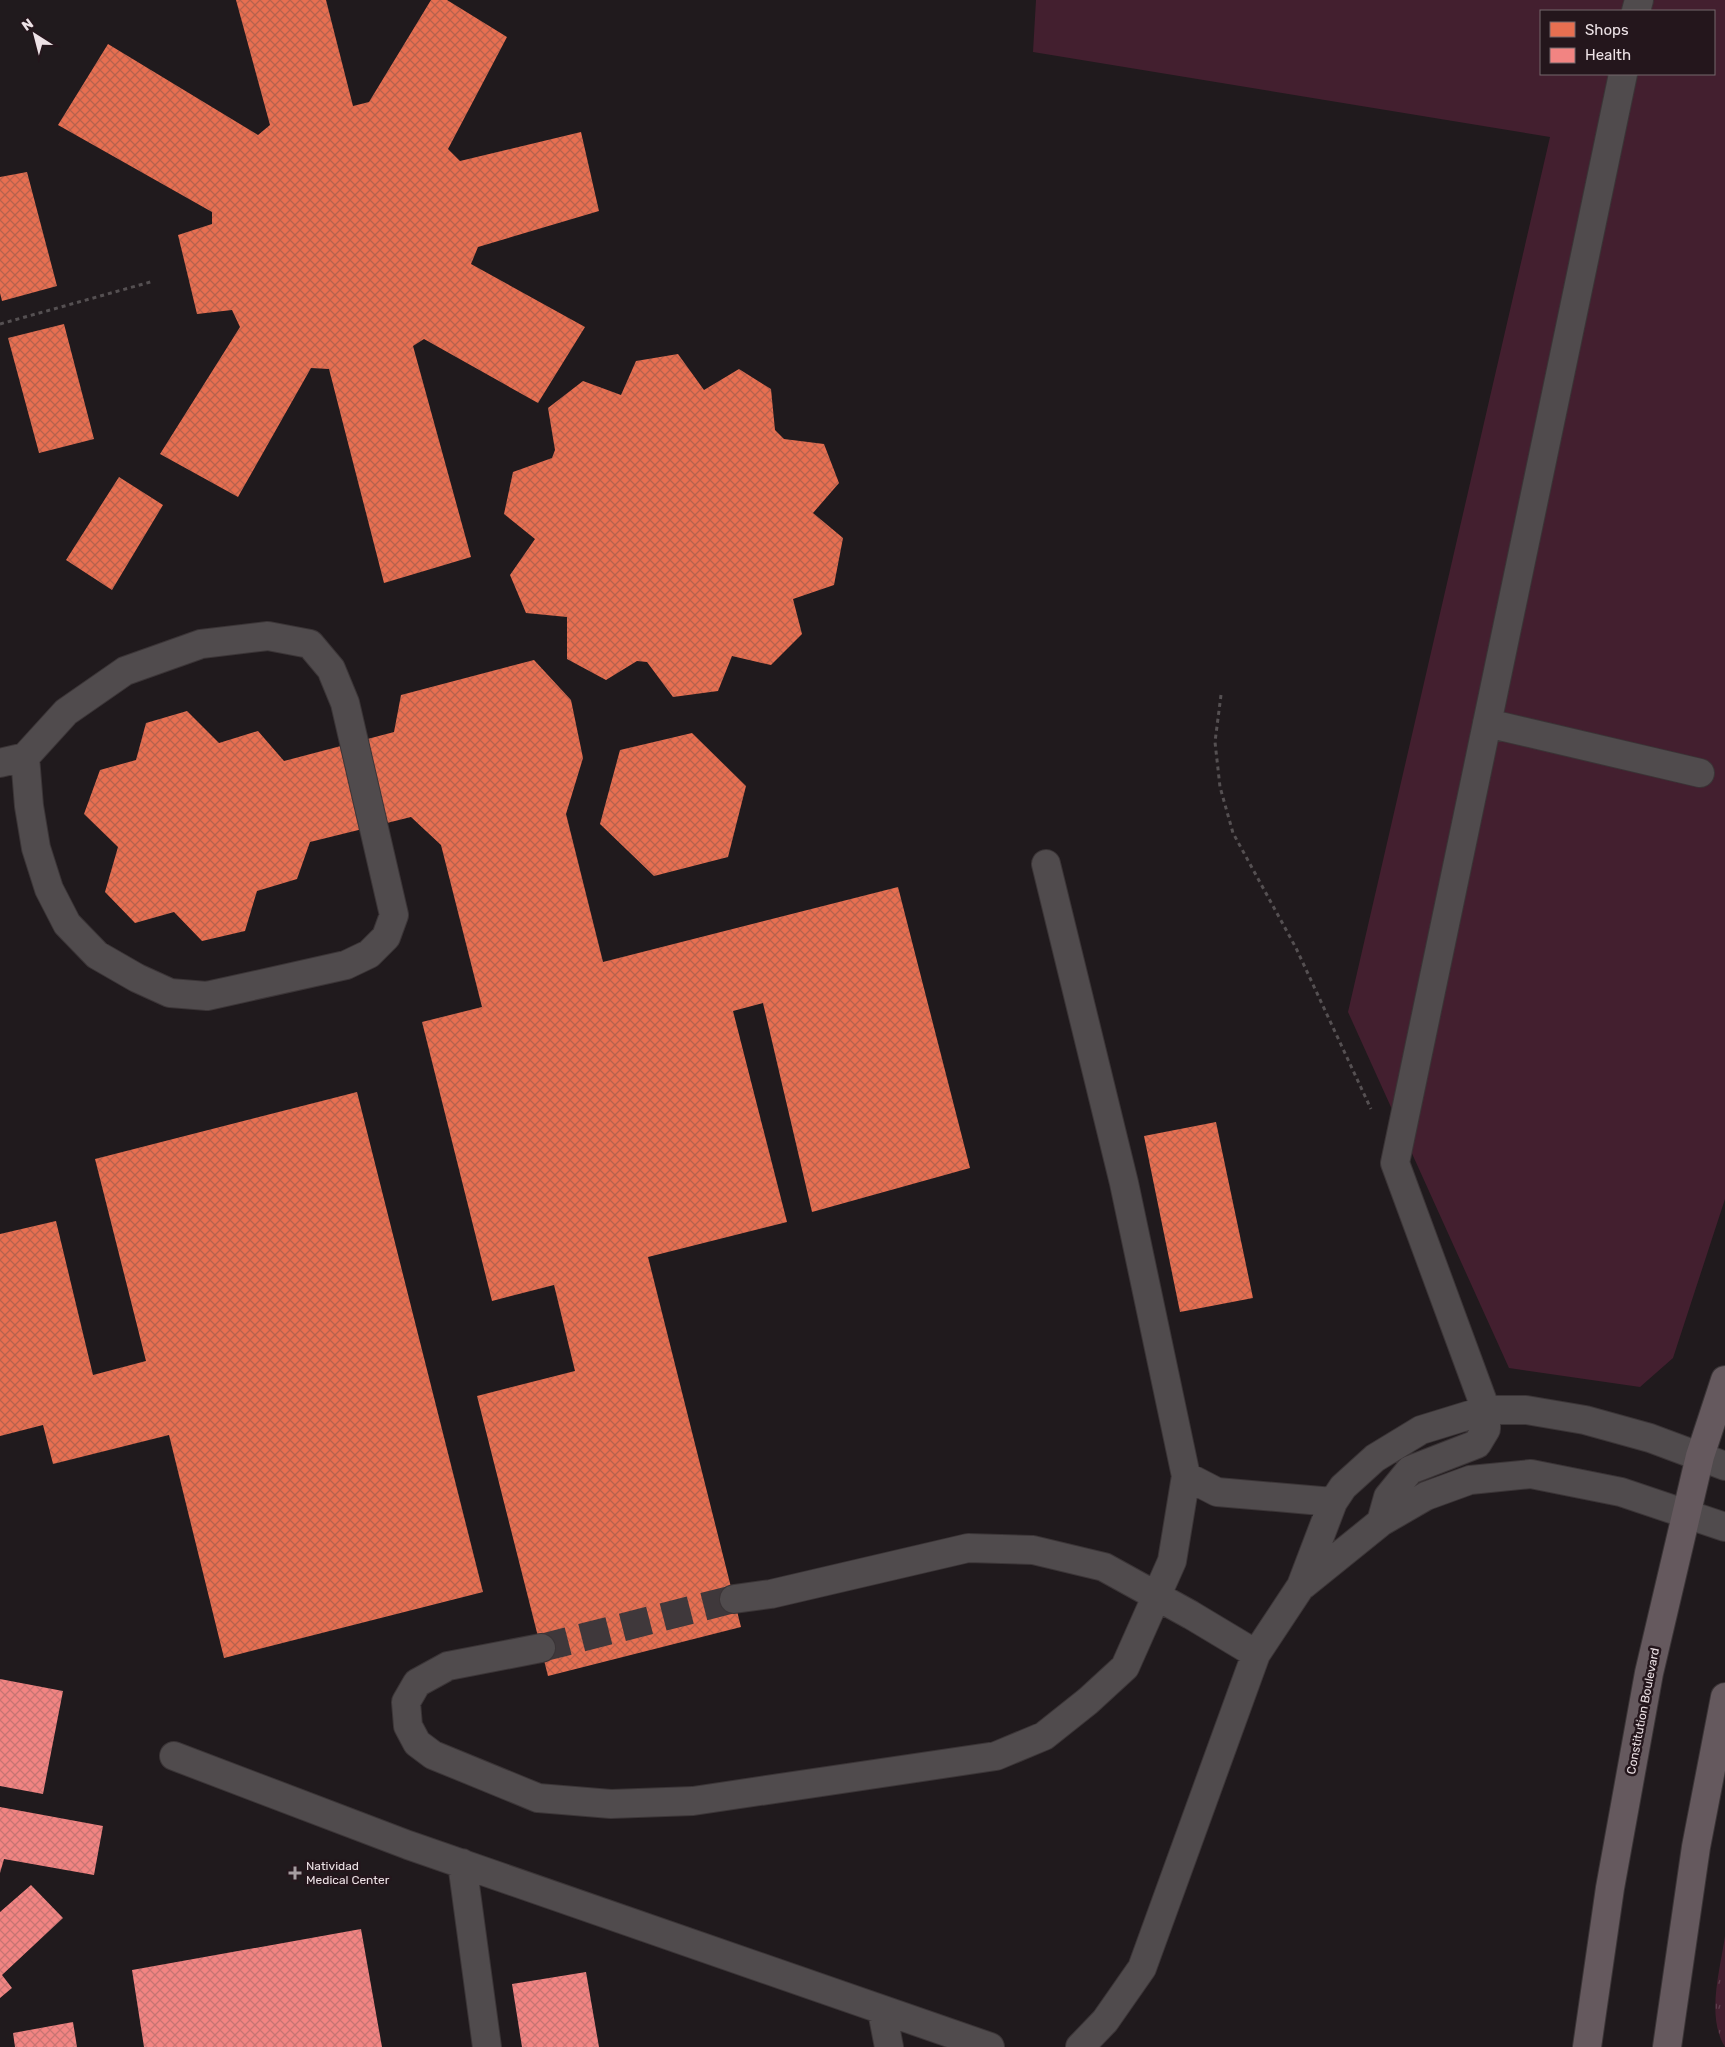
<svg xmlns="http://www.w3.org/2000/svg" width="1725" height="2047" font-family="Rubik,sans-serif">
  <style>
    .grass { fill: #431f2f; fill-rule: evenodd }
    .park { fill: url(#park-tufts) }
    .shops { fill: url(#shops-cross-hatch) }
    .health { fill: url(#health-cross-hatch) }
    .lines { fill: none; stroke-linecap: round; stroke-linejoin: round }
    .minor-tunnel { stroke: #3f383b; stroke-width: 28; stroke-dasharray: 28 14; stroke-linecap: butt }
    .minor-casing { stroke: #3b3537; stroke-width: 30 }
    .major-casing { stroke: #3b3537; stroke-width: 30 }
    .path { stroke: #555052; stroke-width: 3; stroke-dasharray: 4 4; stroke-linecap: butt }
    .minor { stroke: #504b4d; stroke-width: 28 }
    .major { stroke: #65595e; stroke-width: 28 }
    .poi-dot { fill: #a59ca0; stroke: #24161c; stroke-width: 2 }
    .labels { text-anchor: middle; stroke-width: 5; stroke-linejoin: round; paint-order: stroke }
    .street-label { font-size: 12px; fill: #ede2e6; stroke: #24161c }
    .poi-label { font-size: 12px; fill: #ede2e6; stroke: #24161c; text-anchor: start }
  </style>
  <defs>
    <pattern id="park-tufts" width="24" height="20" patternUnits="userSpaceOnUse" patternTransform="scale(1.25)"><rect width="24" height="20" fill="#431f2f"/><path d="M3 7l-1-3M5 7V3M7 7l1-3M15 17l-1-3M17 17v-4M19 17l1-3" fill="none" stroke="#5e3f4d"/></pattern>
    <pattern id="shops-cross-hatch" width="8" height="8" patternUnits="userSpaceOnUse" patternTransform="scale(1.25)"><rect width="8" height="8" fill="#e76f51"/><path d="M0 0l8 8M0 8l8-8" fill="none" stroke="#b7624d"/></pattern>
    <pattern id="health-cross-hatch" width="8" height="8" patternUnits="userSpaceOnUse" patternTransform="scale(1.25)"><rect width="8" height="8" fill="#f28482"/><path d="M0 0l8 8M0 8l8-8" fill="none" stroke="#c77473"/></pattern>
  </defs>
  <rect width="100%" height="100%" fill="#201a1d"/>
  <path class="grass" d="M1036 0H1725V1199L1673 1358 1640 1387 1509 1368 1348 1012 1550 137 1033 52ZM1541 11H1714V74H1541Z"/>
  <path class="park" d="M1725 1936V2047C1706 2016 1720 1971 1725 1936Z"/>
  <path class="shops" d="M236 0H326L353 106 369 102 431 0H447L507 37 448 149 460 161 581 132 599 211 478 247 471 264 585 327 538 403 424 339 413 346 471 557 384 583 329 369 311 368 238 497 160 454 240 327 232 310 197 314 178 235 212 224V212L58 125 108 44 258 135 270 125Z
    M27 172 57 286 2 301 0 293V177Z
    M64 324 94 439 39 453 8 338Z
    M678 354 704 390 739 369 771 389 775 430 784 439 824 444 839 483 813 513 843 538 834 585 793 599 802 634 771 665 732 656 718 691 673 697 647 662 637 661 606 680 567 659V617L526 613 510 575 535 539 504 514 513 472 552 458 555 450 548 408 583 381 621 395 636 361Z
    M119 477 163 505 112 590 66 560Z
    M534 660 571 700 583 758 566 814 603 962 898 887 970 1168 812 1212 763 1003 733 1011 787 1222 648 1257 741 1627 548 1676 477 1396 575 1371 554 1285 492 1301 422 1022 482 1007 441 845 411 817 310 842 297 879 257 891 245 931 202 941 174 912 135 923 105 892 118 847 84 814 100 770 136 760 146 723 187 711 219 743 258 731 284 761 394 732 401 695Z
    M692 733 746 786 728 857 654 876 600 824 620 750Z
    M357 1092 483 1592 224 1658 169 1435 53 1464 43 1425 0 1436V1234L56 1221 93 1375 146 1361 95 1159Z
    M1216 1122 1253 1298 1180 1312 1144 1136Z"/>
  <path class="health" d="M0 1679 63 1691 43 1794 0 1786Z
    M0 1807 103 1826 94 1875 4 1859 0 1873Z
    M31 1885 63 1918 2 1975 12 1988 0 1998V1912Z
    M361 1929 382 2047H144L132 1970Z
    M586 1972 599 2047H522L512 1984Z
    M73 2022 77 2047H15L13 2033Z"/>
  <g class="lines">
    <path class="minor-tunnel" d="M541 1648 734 1599"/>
    <g class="minor-casing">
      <path id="minor" d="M1636 11 1639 0
        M1487 723 1700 773
        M0 763 25 757 66 712 125 671 201 644 268 636 310 644 331 669 345 703 394 915 386 937 369 954 346 965 207 996 170 993 137 978 97 955 67 924 49 889 36 848 29 806 25 757
        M1046 864 1124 1183 1186 1476 1217 1492 1333 1502
        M1381 1522 1388 1497 1410 1470 1477 1444 1486 1429V1410L1395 1163 1623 74
        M1303 1585 1381 1522 1426 1496 1470 1480 1531 1474 1621 1492 1725 1527
        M734 1599 771 1594 968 1548 1033 1550 1104 1567 1191 1615 1256 1654
        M541 1648 448 1666 417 1683 406 1702 408 1726 417 1743 433 1755 538 1798 611 1804 693 1801 996 1756 1044 1736 1088 1701 1125 1667 1172 1561 1186 1476
        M174 1756 408 1845 990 2047
        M462 1863 487 2047
        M882 2011 889 2047
        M1080 2047 1105 2021 1142 1968 1256 1654 1301 1586 1333 1502 1343 1487 1375 1458 1421 1430 1486 1410H1526L1585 1420 1650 1438 1725 1466"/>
    </g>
    <g class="major-casing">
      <path id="major" d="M1587 2047 1610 1888 1649 1673 1700 1456 1725 1380
        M1667 2047 1696 1847 1725 1697"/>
    </g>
    <path class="path" d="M0 324 154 281
      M1221 695 1215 742 1220 787 1233 833 1296 948 1371 1109"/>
    <use href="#minor" class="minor"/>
    <use href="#major" class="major"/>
  </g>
  <path class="poi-dot" d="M292.5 1865.5h5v5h5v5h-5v5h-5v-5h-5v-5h5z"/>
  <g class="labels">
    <g class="street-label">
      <text transform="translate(1643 1711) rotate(-79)" y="4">Constitution Boulevard</text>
    </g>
    <g class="poi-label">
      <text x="306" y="1870">Natividad<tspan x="306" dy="14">Medical Center</tspan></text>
    </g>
  </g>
  <rect x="1540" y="10" width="175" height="65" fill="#24161c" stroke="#74686d"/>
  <rect x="1550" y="22" width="25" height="15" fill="#e76f51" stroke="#74686d"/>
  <text x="1585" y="35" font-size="15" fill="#ede2e6">Shops</text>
  <rect x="1550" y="48" width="25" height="15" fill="#f28482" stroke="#74686d"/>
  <text x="1585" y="60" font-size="15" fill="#ede2e6">Health</text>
  <g transform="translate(35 35) rotate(324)" stroke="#24161c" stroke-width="4" paint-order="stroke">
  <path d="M0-4L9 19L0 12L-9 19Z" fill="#ede2e6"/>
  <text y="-8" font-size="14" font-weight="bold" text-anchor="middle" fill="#ede2e6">N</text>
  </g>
</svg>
